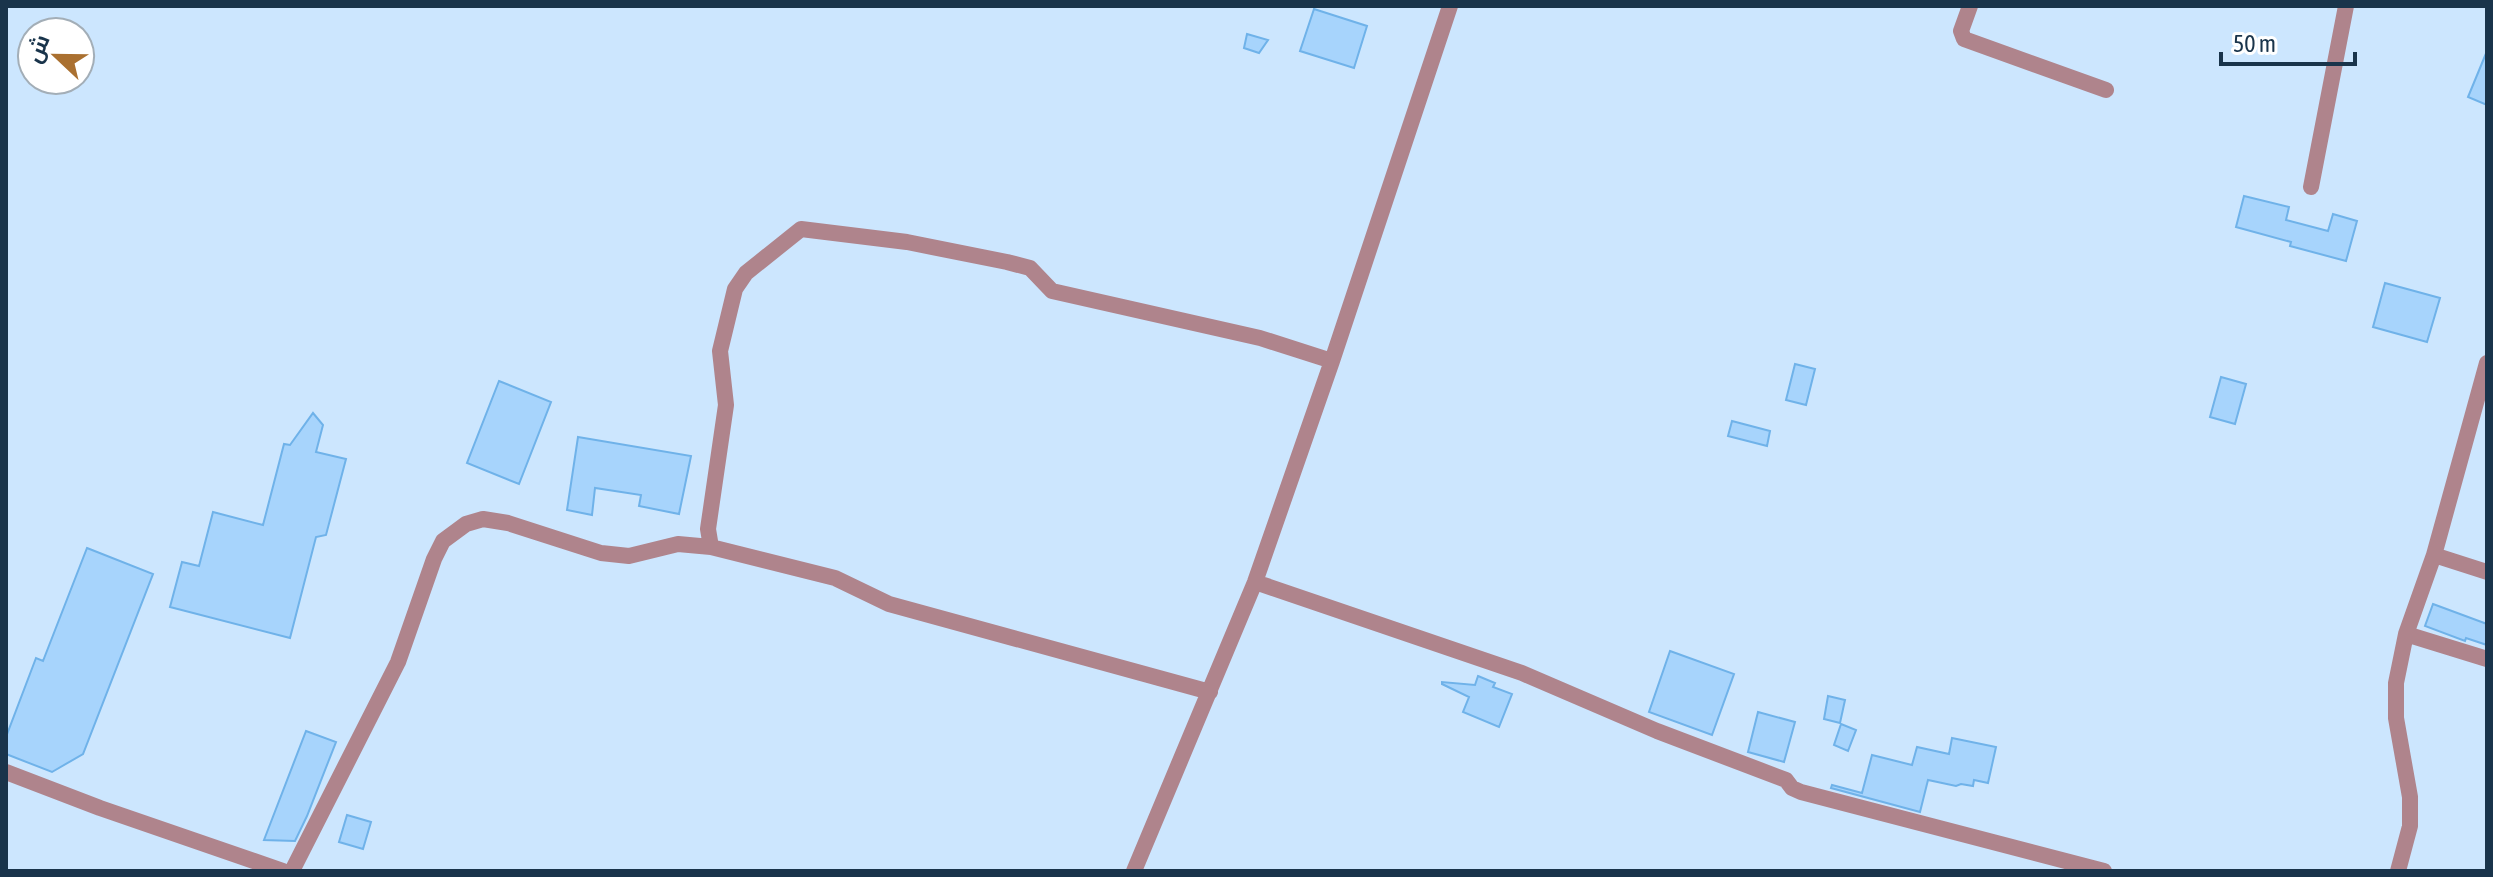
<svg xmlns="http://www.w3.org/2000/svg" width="2493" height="877" font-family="'Asap Condensed',Cairo,sans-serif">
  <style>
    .building { fill: #a7d4fc; stroke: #6fb2e9; stroke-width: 2 }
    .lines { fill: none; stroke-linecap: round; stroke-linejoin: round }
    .minor { stroke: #af848c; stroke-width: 16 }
  </style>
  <rect width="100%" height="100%" fill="#cce6fe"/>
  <path class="building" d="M1314 9 1367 26 1354 68 1300 51Z
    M1247 34 1268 40 1259 53 1244 48Z
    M2487 51V105L2468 97Z
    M2244 196 2289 207 2286 220 2328 231 2333 214 2357 221 2346 261 2290 246 2291 242 2236 227Z
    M2385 283 2440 298 2427 342 2373 327Z
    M1795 364 1815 369 1806 405 1786 400Z
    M2221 377 2246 384 2235 424 2210 417Z
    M499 381 551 402 519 484 467 463Z
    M313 413 323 425 316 452 346 459 326 535 316 537 290 638 170 607 182 562 199 566 213 512 263 525 284 444 290 445Z
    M1732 421 1770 431 1767 446 1728 436Z
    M578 437 691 456 679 514 639 506 641 495 595 488 592 515 567 510Z
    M87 548 153 574 83 754 52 772 6 754V737L36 658 43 661Z
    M2433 604 2487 624V645L2466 638 2465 641 2425 626Z
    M1670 651 1734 674 1712 735 1649 712Z
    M1478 676 1495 683 1493 687 1512 694 1499 727 1463 712 1469 697 1442 684V682L1475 685Z
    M1828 696 1845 700 1840 723 1824 719Z
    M1758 712 1795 722 1784 762 1748 752Z
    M1841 724 1856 730 1848 751 1834 745Z
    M306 731 336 742 307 816 295 841 264 840Z
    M1952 738 1996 747 1988 783 1974 780 1973 786 1961 784 1956 786 1928 780 1920 812 1831 788 1832 785 1862 793 1872 755 1912 765 1917 747 1949 754Z
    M347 815 371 822 363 849 339 842Z"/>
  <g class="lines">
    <path class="minor" d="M1970 6 1961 31 1964 39 2106 90
      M2311 187 2346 6
      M711 547 708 529 726 405 720 351 735 289 746 273 801 229 907 242 1007 262 1030 268 1052 291 1260 338 1332 361
      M2434 555 2487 572
      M1255 582 1522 673 1657 731 1786 780 1792 788 1801 792 2104 871
      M2406 634 2487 659
      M6 772 100 808 283 871
      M292 871 398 662 434 559 443 541 466 524 483 519 508 523 601 553 629 556 678 544 711 547 835 578 889 604 1210 692
      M1134 871 1255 582 1332 361 1450 6
      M2398 871 2410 826V797L2396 718V683L2406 634 2434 555 2487 363"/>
  </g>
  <rect width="2493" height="877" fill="none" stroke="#19344b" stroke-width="16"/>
  <g transform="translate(56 56) rotate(292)"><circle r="38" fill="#ffffff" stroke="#a3aeb7" stroke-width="2"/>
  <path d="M0-6L14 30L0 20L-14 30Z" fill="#aa7030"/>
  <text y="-12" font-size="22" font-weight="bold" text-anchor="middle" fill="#19344b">ش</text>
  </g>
  <path d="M2221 52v12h134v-12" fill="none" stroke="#19344b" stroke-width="4"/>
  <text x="2233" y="52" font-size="24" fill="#19344b" stroke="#ffffff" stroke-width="6" paint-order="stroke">50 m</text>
</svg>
